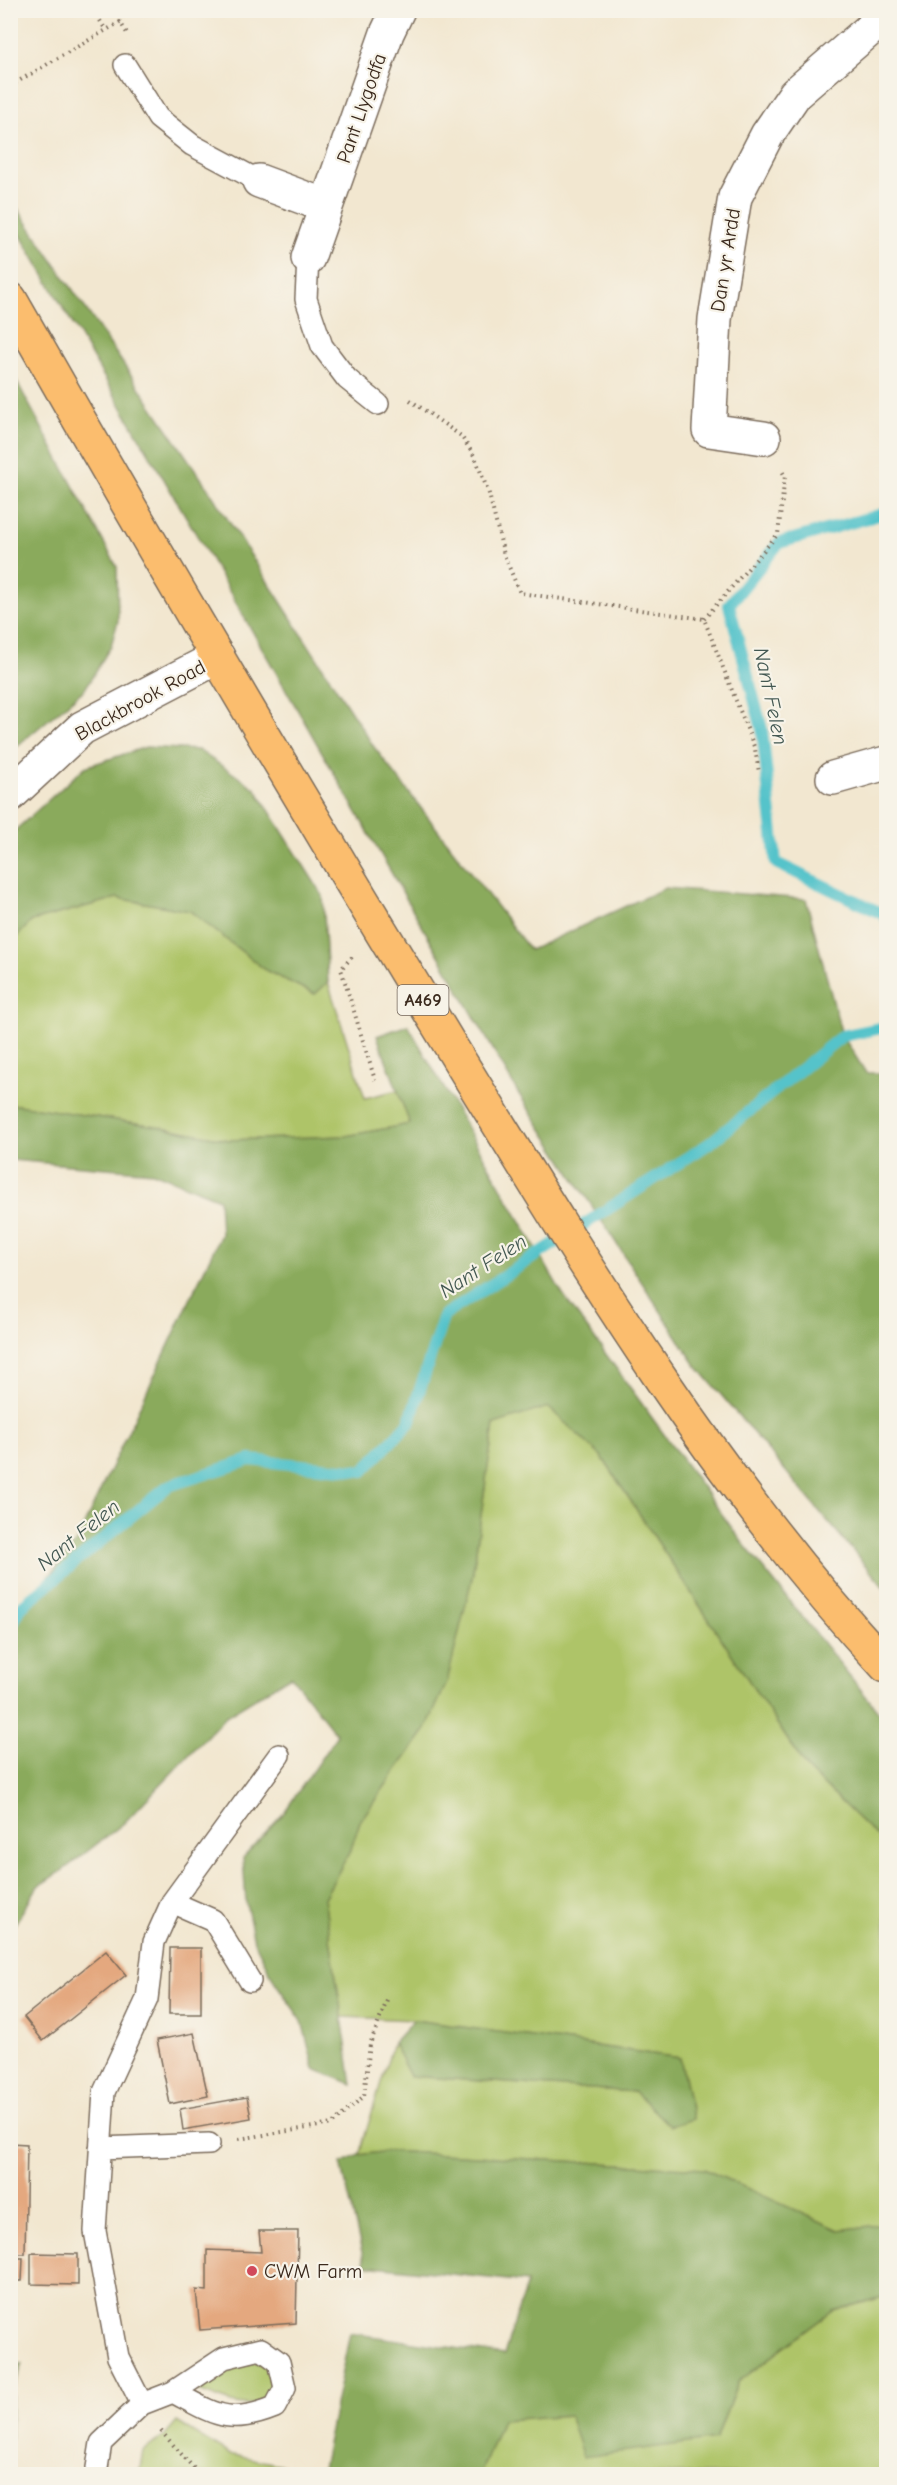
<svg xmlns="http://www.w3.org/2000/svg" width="897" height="2485" font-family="'Comic Neue',sans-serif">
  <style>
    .green { fill: #aec468; stroke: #747743; stroke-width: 1.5 }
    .forest { fill: #8aaa5c; stroke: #626a3d; stroke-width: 1.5 }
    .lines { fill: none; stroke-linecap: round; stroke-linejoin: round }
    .stream { stroke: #55c3ca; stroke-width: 12 }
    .building { fill: #e4a87f }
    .lane-casing { stroke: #7b6c5c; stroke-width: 24 }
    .street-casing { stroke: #7b6c5c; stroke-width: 36 }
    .primary-casing { stroke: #7b6c5c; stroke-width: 36 }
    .path { stroke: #7b6c5c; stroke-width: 4; stroke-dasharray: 1.5 4.5; stroke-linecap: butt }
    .lane { stroke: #fff; stroke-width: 21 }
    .street { stroke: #fff; stroke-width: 33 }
    .primary { stroke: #fbbd6e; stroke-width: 33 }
    .poi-dot { fill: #d1495b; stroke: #f7f3e8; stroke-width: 2 }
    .labels { text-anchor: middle; stroke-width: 4.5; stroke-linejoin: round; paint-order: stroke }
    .shield { fill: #f7f3e8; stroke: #73665b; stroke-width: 1.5 }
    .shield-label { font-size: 18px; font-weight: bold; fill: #3b2a1e }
    .street-label { font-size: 20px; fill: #3b2a1e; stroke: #f7f3e8 }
    .poi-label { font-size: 20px; fill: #3b2a1e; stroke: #f7f3e8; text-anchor: start }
    .water-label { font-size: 21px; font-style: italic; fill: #435852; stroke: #f7f3e8 }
  </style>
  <rect width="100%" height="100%" fill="#f7f3e8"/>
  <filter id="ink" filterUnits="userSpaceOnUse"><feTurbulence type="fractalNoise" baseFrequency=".0167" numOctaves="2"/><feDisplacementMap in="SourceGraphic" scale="12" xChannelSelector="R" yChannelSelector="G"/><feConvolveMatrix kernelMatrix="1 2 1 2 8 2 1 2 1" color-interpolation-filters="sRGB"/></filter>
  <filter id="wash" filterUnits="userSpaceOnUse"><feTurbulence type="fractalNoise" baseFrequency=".008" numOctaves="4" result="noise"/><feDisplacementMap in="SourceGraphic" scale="24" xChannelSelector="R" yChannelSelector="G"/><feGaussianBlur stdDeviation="1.35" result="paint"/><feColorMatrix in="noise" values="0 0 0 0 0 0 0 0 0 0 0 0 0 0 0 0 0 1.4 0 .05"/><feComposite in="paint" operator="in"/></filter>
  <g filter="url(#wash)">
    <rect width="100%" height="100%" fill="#f2e7d0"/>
    <path class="green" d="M117 898 190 911 267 971 315 994 328 982 365 1098 398 1090 410 1124 346 1136 228 1140 156 1126 11 1104 10 943 32 921Z
      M548 1406 602 1457 807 1769 886 1845V2224L839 2230 704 2169 388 2151 359 2155 393 2043 410 2076 635 2092 670 2126 693 2118 680 2058 414 2020 342 2017 324 1898 351 1849 360 1821 426 1729 472 1578 494 1424Z
      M886 2296V2474H480L502 2420 569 2415 716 2439 738 2382 833 2311Z
      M258 2361C267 2368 275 2376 271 2388 261 2422 217 2397 194 2389L226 2369Z
      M177 2422 229 2454 321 2473 429 2474H139L143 2451 165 2436Z"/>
    <path class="forest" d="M11 199 207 487 374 747 530 950 665 888 806 899 842 1035 866 1073H886V1590L695 1364 517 1091 202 544 11 219Z
      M10 369 117 567 118 621 111 646 85 689 11 751Z
      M146 747 198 750 255 788 323 896 328 982 315 994 267 971 190 911 117 898 32 921 11 943V834L85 767Z
      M408 1025 563 1295 742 1542 886 1721V1845L807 1769 602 1457 548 1407 494 1424 472 1578 447 1682 426 1729 360 1821 351 1849 324 1898 352 2084 314 2069 302 2021 275 1982 254 1941 246 1903 243 1858 283 1814 337 1735 291 1676 226 1716 124 1823 62 1871 38 1886 11 1930V1626L76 1542 221 1234 219 1199 153 1172 11 1160V1104L156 1126 228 1140 346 1136 410 1124 377 1036Z
      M414 2020 680 2058 693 2119 670 2126 635 2092 410 2076 393 2043Z
      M388 2151 704 2169 839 2230 886 2224V2296L833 2311 738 2382 716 2439 583 2457 569 2415 502 2420 480 2474 321 2473 350 2333 504 2355 527 2282 365 2265 341 2163 359 2155Z
      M11 2363 23 2364 12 2391 11 2439Z"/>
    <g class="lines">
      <path class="stream" d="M886 513 779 543 729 605 762 729 776 863 885 915 886 918
        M10 1628 22 1606 168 1486 250 1460 363 1471 409 1423 444 1315 710 1143 842 1036 886 1027"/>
    </g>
    <g id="blocks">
      <path class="building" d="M170 1948H201V2014H169Z
        M106 1951 126 1975 43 2041 24 2017Z
        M194 2033 208 2096 170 2104 157 2040Z
        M247 2097 251 2118 183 2130 180 2109Z
        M10 2143 27 2144 25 2254H10Z
        M259 2231H298L296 2323 200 2330 196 2290 207 2291V2250L261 2252Z
        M31 2253 78 2254V2285L31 2284Z
        M10 2258H23L22 2281H10Z"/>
    </g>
  </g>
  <g filter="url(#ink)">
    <use href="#blocks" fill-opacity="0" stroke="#7b6c5c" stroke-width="1.5"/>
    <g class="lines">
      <g class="lane-casing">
        <path id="lane" d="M125 65 158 118 192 145 259 181
          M308 258 306 299 322 346 347 379 378 404
          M172 1902 213 1920 250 1981
          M100 2148 209 2144
          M142 2404 173 2392 224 2358 261 2349 279 2362 285 2388 275 2407C228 2426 215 2414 173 2392
          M96 2474 101 2443 142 2404 118 2357 95 2231 104 2092 147 1999 154 1942 172 1902 279 1755"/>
      </g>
      <g class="street-casing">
        <path id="street" d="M259 181 326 206
          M308 258 387 33 398 10
          M764 438 709 430 715 319 735 197 767 135 795 94 883 18
          M833 778 886 763
          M10 795 82 728 218 657"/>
      </g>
      <g class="primary-casing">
        <path id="primary" d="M10 299C153 550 300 799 450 1045 581 1259 715 1482 886 1666"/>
      </g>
      <path class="path" d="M94 10 105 29
        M10 86 120 22 127 33
        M410 400 461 436 475 457 489 494 504 555 520 593 704 619 755 749 759 772
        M704 619 778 534 785 476 782 471
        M352 957 341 969 375 1080
        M239 2139 332 2124 364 2096 370 2044 388 1998
        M161 2431 199 2474"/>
      <use href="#lane" class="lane"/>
      <use href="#street" class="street"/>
      <use href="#primary" class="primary"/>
    </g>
  </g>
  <circle class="poi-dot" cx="252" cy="2271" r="6"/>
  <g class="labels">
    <rect class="shield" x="397.5" y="985" width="51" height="30" rx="4.5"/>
    <g class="shield-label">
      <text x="423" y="1006">A469</text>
    </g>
    <g class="street-label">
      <text transform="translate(361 108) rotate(-71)" y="7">Pant Llygodfa</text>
      <text transform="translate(725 260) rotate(-81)" y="7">Dan yr Ardd</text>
      <text transform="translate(140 700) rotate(-29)" y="7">Blackbrook Road</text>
    </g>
    <g class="poi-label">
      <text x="264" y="2278">CWM Farm</text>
    </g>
    <g class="water-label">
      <text transform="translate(771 696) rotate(78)" y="7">Nant Felen</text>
      <text transform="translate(483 1266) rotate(-33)" y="7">Nant Felen</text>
      <text transform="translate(78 1535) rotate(-39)" y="7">Nant Felen</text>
    </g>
  </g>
  <rect width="897" height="2485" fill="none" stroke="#f7f3e8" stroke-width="36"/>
</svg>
